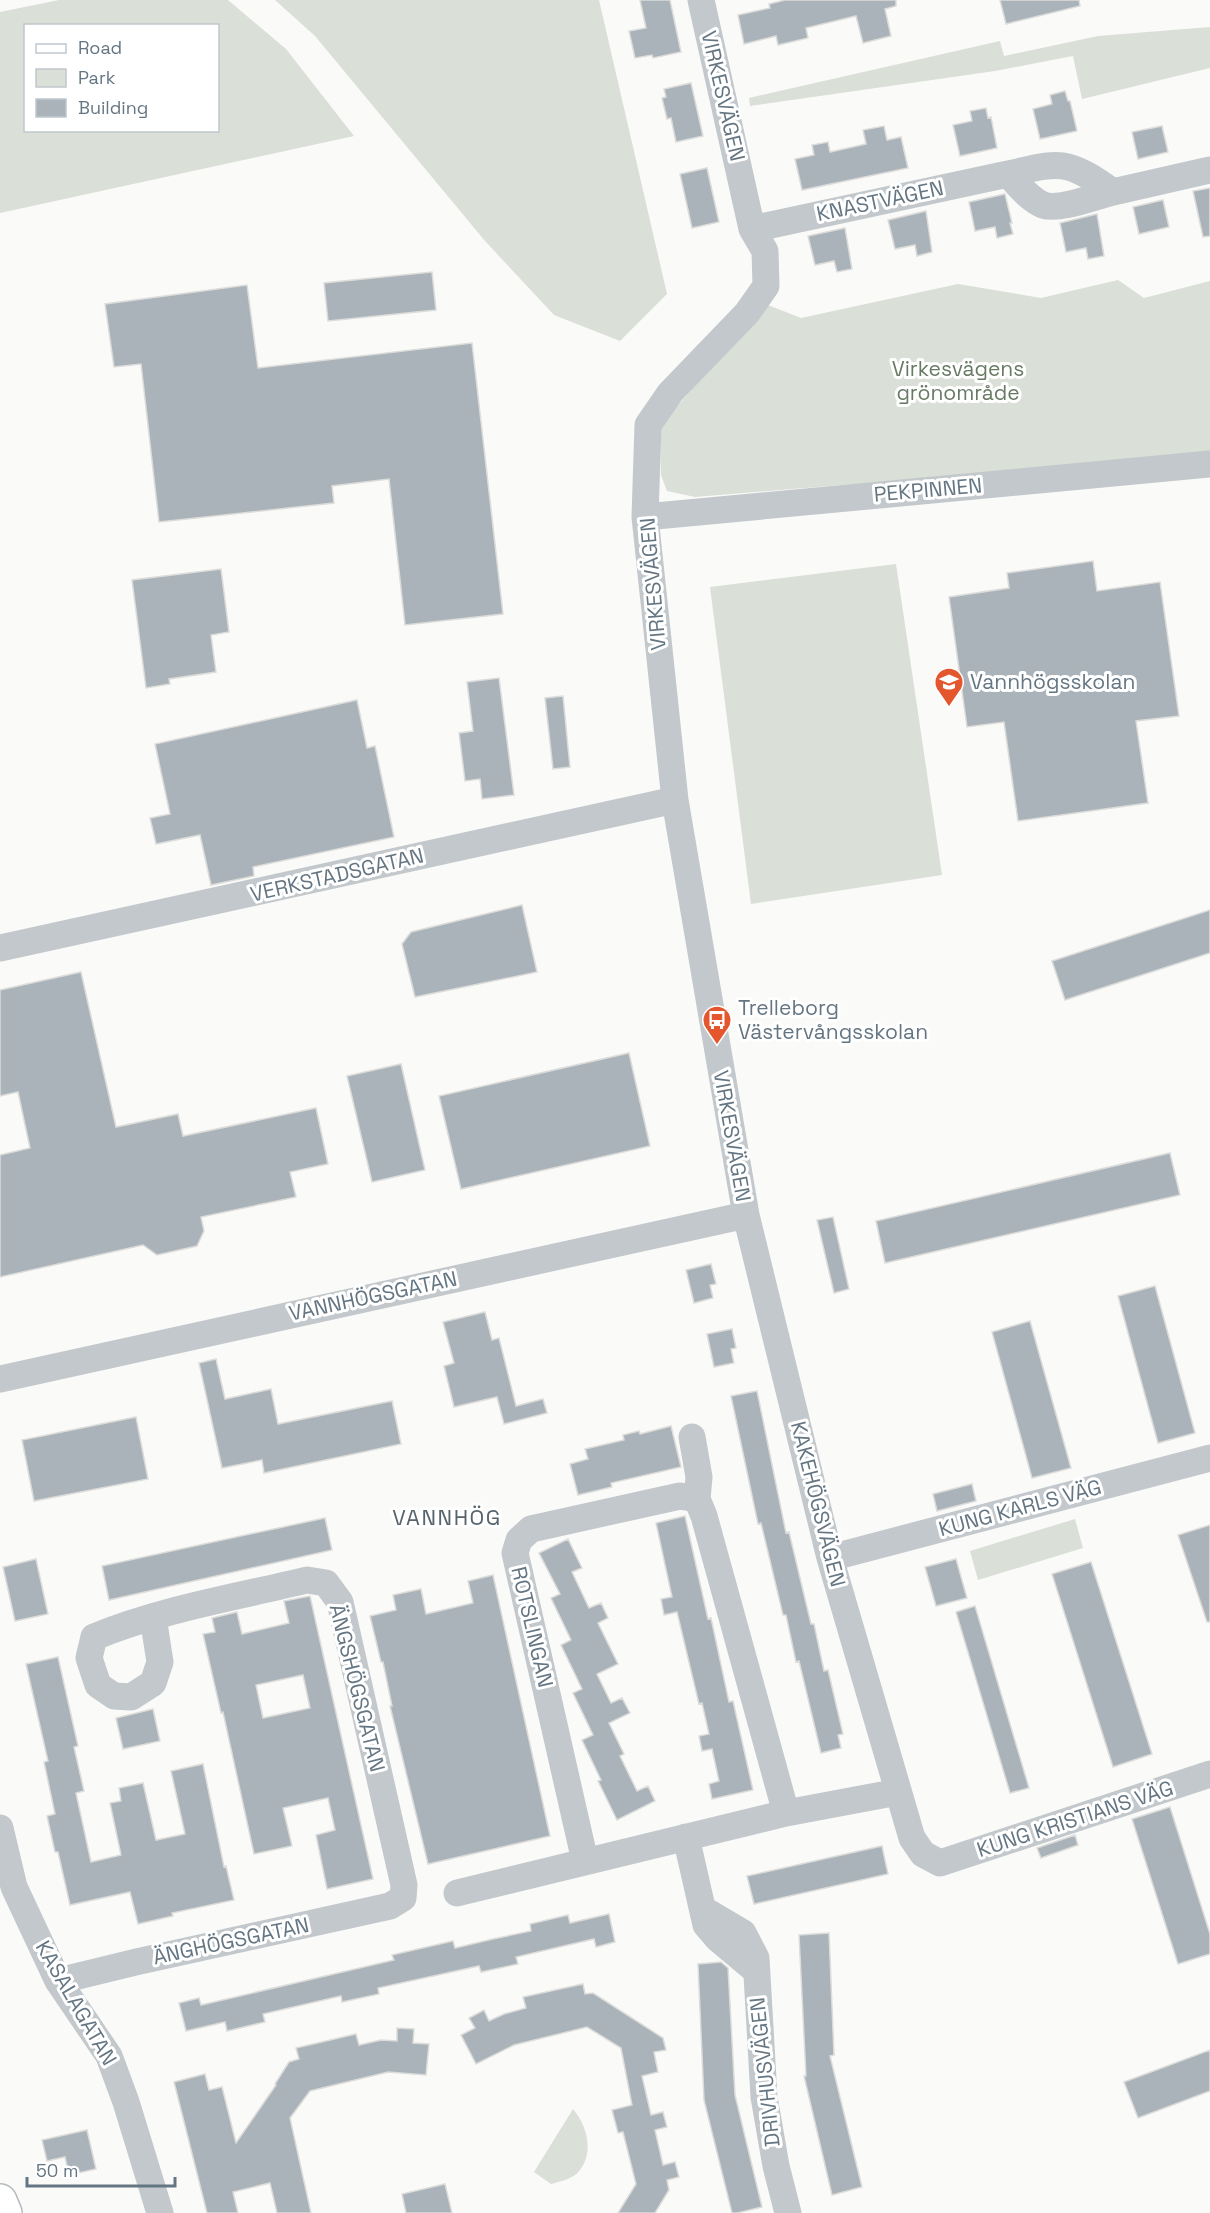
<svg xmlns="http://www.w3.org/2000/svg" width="1210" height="2213" font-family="'Space Grotesk',sans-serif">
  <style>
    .green { fill: #dadfd7; fill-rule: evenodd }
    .building { fill: #aab3b9; stroke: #dcdcda; stroke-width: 1.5; fill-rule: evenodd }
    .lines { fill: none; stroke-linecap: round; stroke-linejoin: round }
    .major-casing { stroke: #b5babe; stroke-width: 36 }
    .minor { stroke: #c3c8cc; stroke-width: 27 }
    .major { stroke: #fff; stroke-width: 33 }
    .labels { text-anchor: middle; stroke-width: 6; stroke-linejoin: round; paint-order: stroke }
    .street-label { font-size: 21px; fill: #657683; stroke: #fff }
    .park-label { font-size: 21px; fill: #687a64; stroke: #fff }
    .poi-label { font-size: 21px; fill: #657683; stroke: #fff; text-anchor: start }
    .neighbourhood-label { font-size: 22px; letter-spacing: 1.5px; fill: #57646e; stroke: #fff }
  </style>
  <rect width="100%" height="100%" fill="#fafaf8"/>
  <path class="green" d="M59 0H228L286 49 354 136 0 213V12ZM26 26H218V130H26Z
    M275 0H599L667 294 620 341 554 315 485 241 315 36Z
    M1210 27V68L1082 99 1073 56 995 71 750 106 749 98 1000 41 1004 56 1098 36Z
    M1118 280 1144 298 1210 281V455L695 497 667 491 661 475 660 425 768 305 801 318 958 284 1041 298Z
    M896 564 942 875 751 904 710 587Z
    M1075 1519 1083 1548 978 1580 970 1551Z
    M573 2109C587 2125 594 2152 580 2170 574 2179 561 2181 551 2184L534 2172Z"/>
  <path class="building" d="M640 0H670L681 52 653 58 652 55 635 58 629 31 646 28Z
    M785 0H896V6L885 9 891 36 863 43 856 16 806 28 808 38 778 45 776 36 744 44 738 15 770 8 769 4Z
    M1000 0H1079L1080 6 1006 24Z
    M691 83 703 136 676 142 671 118 667 119 662 98 666 97 664 89Z
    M1065 91 1068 101H1070L1077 131 1040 139 1033 109 1052 104 1050 95Z
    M986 108 988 118 991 117 997 148 960 156 953 125 972 121 970 111Z
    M884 126 887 140 901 137 908 168 802 190 795 159 814 155 812 145 828 142 830 152 866 144 863 130Z
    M1162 126 1168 152 1138 159 1132 132Z
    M707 168 719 222 692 228 680 174Z
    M1210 188V236L1203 237 1193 191Z
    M1005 194 1012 223H1010L1013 234 997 238 995 227 975 231 969 202Z
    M1163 200 1169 227 1139 234 1133 207Z
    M926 211 932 252 917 256 915 245 895 249 888 220Z
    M1097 214 1104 256 1088 259 1086 248 1066 252 1060 223Z
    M845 228 852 269 837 272 834 261 815 265 808 236Z
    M432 272 436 310 328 321 324 283Z
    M247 285 258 368 472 343 503 614 405 625 389 479 332 486 334 503 159 522 141 364 114 367 105 304Z
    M1093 561 1097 591 1160 582 1179 716 1136 721 1148 803 1018 821 1004 722 967 727 949 597 1009 588 1007 573Z
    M221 569 229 632 211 635 216 672 169 679 170 684 146 688 132 580Z
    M499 678 514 795 482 799 480 779 465 781 459 733 473 731 467 682Z
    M563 696 570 767 553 769 545 698Z
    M357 700 367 748 375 746 394 837 253 867 254 876 211 885 200 835 156 844 150 818 170 814 155 744Z
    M522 905 537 972 415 997 402 944 411 932Z
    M1210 910V953L1065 1000 1052 961Z
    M81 972 116 1127 178 1114 183 1136 316 1108 328 1164 290 1172 296 1197 201 1217 204 1231 197 1246 157 1255 143 1245 0 1277V1155L30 1148 18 1092 0 1096V990Z
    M629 1053 650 1146 461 1189 439 1096Z
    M401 1064 425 1170 372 1182 347 1076Z
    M1170 1153 1180 1195 885 1263 876 1221Z
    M833 1217 849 1289 834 1293 817 1220Z
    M711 1264 716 1284 710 1285 713 1298 694 1303 686 1270Z
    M1155 1286 1195 1433 1158 1443 1118 1296Z
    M485 1312 492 1340 499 1338 516 1406 543 1399 547 1413 504 1424 497 1397 454 1407 444 1366 454 1363 443 1322Z
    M1030 1321 1071 1468 1032 1478 992 1332Z
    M732 1329 736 1348 731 1349 734 1363 714 1367 707 1334Z
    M216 1359 225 1399 271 1389 278 1424 392 1401 401 1444 264 1473 262 1460 222 1468 199 1363Z
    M757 1391 786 1533 789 1532 811 1624H814L824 1671 828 1670 843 1734 838 1735 841 1748 821 1753 799 1661 796 1662 786 1615H783L761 1523 758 1524 731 1396Z
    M136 1417 148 1479 34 1501 22 1440Z
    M671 1426 681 1467 611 1483 612 1487 578 1495 570 1464 588 1459 585 1449 624 1440 623 1435 639 1431 640 1434Z
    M972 1484 976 1501 937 1511 933 1494Z
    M685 1516 708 1619 711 1618 729 1702 733 1701 753 1790 712 1799 709 1784 719 1781 712 1749 702 1751 699 1736 709 1734 702 1703 699 1704 677 1612 664 1615 661 1599 672 1597 656 1523Z
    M325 1518 332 1550 109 1600 102 1566Z
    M1210 1525V1622H1207L1178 1535Z
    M568 1539 582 1568 572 1572 589 1608 601 1603 608 1618 598 1623 618 1664 597 1674 611 1703 622 1698 630 1713 609 1723 624 1754 620 1756 637 1791 648 1786 655 1801 617 1820 598 1781 601 1780 582 1740 593 1735 573 1693 582 1689 561 1645 571 1640 551 1598 560 1594 539 1553Z
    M36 1559 48 1614 15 1621 3 1567Z
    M956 1559 967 1598 936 1606 925 1567Z
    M1091 1562 1152 1754 1113 1767 1052 1574Z
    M493 1575 550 1836 428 1864 390 1706H392L383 1662H381L370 1616 396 1610 393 1595 421 1589 426 1614 473 1603 468 1581Z
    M310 1596 373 1879 327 1889 316 1835 335 1830 328 1798 283 1808 292 1846 254 1854 223 1712 221 1713 203 1634 215 1632 212 1618 237 1612 242 1634 289 1623 284 1601ZM303 1675 310 1708 263 1718 256 1685Z
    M975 1606 1029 1788 1010 1793 956 1612Z
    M58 1657 78 1746 74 1747 84 1791 76 1793 91 1862 121 1855 110 1803 121 1801 119 1788 143 1783 156 1840 185 1834 171 1771 203 1764 224 1867 226 1866 234 1900 172 1913 173 1916 138 1924 130 1892 70 1905 58 1852H55L47 1816 55 1814 44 1762 48 1761 26 1664Z
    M153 1709 160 1741 123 1749 116 1718Z
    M1170 1807 1210 1934V1954L1178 1964 1132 1819Z
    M1075 1835 1078 1845 1041 1858 1037 1848Z
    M882 1846 888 1874 754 1904 747 1876Z
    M609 1914 615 1942 596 1947 594 1939 516 1957 518 1964 481 1972 479 1966 378 1988 379 1994 342 2002 341 1996 263 2014 265 2022 227 2031 225 2022 186 2031 179 2003 199 1998 201 2005 394 1960 392 1955 453 1941 455 1948 493 1939 531 1931 530 1924 568 1915 570 1923Z
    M829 1933 834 2055 830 2056 862 2187 832 2195 804 2076H806L799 1935Z
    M721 1962 728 1968 735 2095 762 2207 737 2213H732L704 2100 698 1964Z
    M583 1984 585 1994 593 1993 663 2038 666 2050 654 2052 658 2072 642 2076 651 2115 663 2112 667 2127 655 2130 663 2165 675 2162 679 2177 667 2180 669 2190 655 2213H618L636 2184 623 2132 618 2133 612 2110 632 2105 621 2048 587 2027 514 2045 476 2064 461 2035 475 2028 469 2018 484 2010 489 2021 504 2014 526 2008 523 1997Z
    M397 2028 414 2029 413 2043 429 2044 426 2075 388 2072 310 2091 290 2118 311 2213H277L270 2183 233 2192 238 2213H207L174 2082 205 2074 209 2090 222 2087 236 2143 276 2085 275 2084 289 2062 299 2059 296 2048 356 2034 359 2045 381 2040 397 2041Z
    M1210 2050V2091L1138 2118 1124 2082Z
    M87 2130 96 2169 69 2175 65 2157 47 2161 42 2140Z
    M445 2184 452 2213H406L402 2194Z"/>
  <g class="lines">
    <g class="major-casing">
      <path id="major" d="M0 2201 5 2213"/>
    </g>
    <path class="minor" d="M701 0 752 229 765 251 766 286 747 313 670 393 648 425 645 517 675 800 746 1215 830 1558 912 1838 923 1854 940 1863 1210 1774
      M1008 174C1018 185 1029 199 1043 205 1059 211 1096 196 1113 192
      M752 229 1008 174C1025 171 1050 162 1068 167 1084 171 1100 183 1113 192L1210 170
      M645 517 1210 464
      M0 948 675 800
      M0 1379 746 1215
      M692 1437 699 1477 697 1499 704 1516 786 1813
      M830 1558 1210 1458
      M0 1828 14 1887 51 1966 58 1981 109 2056 126 2102 160 2213
      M686 1837 706 1925 718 1939 755 1970
      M585 1861 515 1553 519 1540 531 1529 680 1496 697 1499
      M457 1893 786 1813 898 1792
      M704 1910 743 1933 756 1958 764 2097 776 2166 788 2213
      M58 1981 136 1962 390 1906 403 1898 404 1885 340 1602 326 1583 307 1580C237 1597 162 1609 94 1637L89 1658 98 1685 114 1696 131 1697 153 1683 160 1662 153 1617"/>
    <use href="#major" class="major"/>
  </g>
  <defs>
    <g id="school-pin" transform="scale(1.5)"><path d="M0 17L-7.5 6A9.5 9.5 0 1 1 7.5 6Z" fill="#e4572e" stroke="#fff"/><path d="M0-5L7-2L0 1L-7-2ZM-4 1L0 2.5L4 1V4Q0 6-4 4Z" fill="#fff"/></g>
    <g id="bus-pin" transform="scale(1.5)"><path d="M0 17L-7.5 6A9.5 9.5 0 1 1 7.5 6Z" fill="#e4572e" stroke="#fff"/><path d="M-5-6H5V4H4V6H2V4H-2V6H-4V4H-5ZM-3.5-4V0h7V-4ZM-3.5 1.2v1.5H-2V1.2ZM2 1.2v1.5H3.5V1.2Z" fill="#fff"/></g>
  </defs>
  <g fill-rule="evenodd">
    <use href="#school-pin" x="949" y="682"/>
    <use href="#bus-pin" x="717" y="1020"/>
  </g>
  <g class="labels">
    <g class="street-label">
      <text transform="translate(723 96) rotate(77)" y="7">VIRKESVÄGEN</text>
      <text transform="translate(880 201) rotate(-12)" y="7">KNASTVÄGEN</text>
      <text transform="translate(928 490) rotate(-5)" y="7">PEKPINNEN</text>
      <text transform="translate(653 584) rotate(-95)" y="7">VIRKESVÄGEN</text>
      <text transform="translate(337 875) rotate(-13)" y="7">VERKSTADSGATAN</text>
      <text transform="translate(732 1136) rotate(80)" y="7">VIRKESVÄGEN</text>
      <text transform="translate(373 1296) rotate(-12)" y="7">VANNHÖGSGATAN</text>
      <text transform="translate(818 1504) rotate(76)" y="7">KAKEHÖGSVÄGEN</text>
      <text transform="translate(1020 1508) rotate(-15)" y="7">KUNG KARLS VÄG</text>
      <text transform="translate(532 1627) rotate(77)" y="7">ROTSLINGAN</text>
      <text transform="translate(357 1688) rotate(76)" y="7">ÄNGSHÖGSGATAN</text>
      <text transform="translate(1075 1819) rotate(-18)" y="7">KUNG KRISTIANS VÄG</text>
      <text transform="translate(231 1941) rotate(-12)" y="7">ÄNGHÖGSGATAN</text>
      <text transform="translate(76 2003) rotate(60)" y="7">KASALAGATAN</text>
      <text transform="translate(765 2072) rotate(-96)" y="7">DRIVHUSVÄGEN</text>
    </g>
    <g class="park-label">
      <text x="958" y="376">Virkesvägens<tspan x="958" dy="24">grönområde</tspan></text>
    </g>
    <g class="poi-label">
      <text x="970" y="689">Vannhögsskolan</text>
      <text x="738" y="1015">Trelleborg<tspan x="738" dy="24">Västervångsskolan</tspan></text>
    </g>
    <g class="neighbourhood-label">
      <text x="447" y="1525">VANNHÖG</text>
    </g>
  </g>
  <rect x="24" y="24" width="195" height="108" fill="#ffffff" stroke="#c1c8cd" stroke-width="1.5"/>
  <rect x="36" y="44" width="30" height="9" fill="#ffffff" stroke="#c1c8cd" stroke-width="1.5"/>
  <text x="78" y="54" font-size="18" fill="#657683">Road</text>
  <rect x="36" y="69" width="30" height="18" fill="#dadfd7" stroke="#c1c8cd" stroke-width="1.5"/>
  <text x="78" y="84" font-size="18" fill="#657683">Park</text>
  <rect x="36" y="99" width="30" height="18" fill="#aab3b9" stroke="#c1c8cd" stroke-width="1.5"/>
  <text x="78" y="114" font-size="18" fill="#657683">Building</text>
  <path d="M27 2177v9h148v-9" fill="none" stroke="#657683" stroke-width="3"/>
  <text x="36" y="2177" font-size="18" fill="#657683" stroke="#ffffff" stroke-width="4.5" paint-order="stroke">50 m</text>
</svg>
